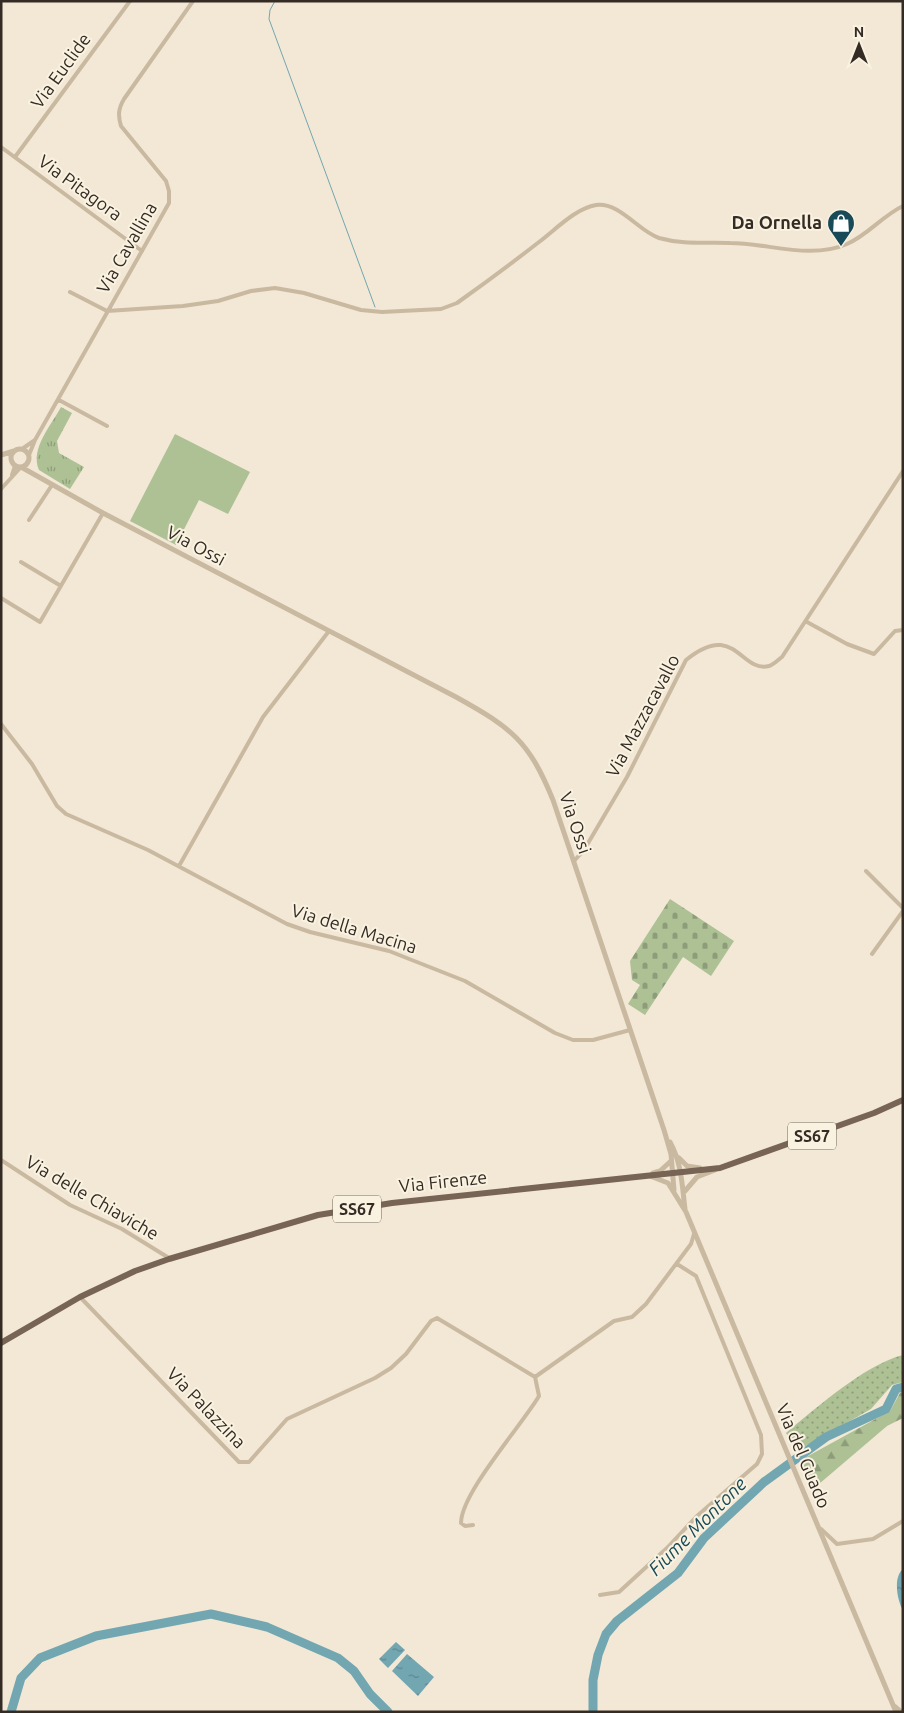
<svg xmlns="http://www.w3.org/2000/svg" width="904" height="1713" font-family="Ubuntu,sans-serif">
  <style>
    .grass { fill: url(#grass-dots) }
    .forest { fill: url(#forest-firs) }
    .cemetery { fill: url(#cemetery-stones) }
    .park { fill: url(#park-tufts) }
    .pitch { fill: #adc195 }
    .water { fill: url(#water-ripples) }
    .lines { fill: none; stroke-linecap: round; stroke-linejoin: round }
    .stream { stroke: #72a6b1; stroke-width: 1 }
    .river { stroke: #72a6b1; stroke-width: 9 }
    .minor { stroke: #cab9a1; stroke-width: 4 }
    .tertiary { stroke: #cab9a1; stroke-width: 5 }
    .primary { stroke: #776454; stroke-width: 6 }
    .labels { text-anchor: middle; stroke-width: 4; stroke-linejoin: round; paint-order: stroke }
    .shield { fill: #faf2e1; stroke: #6f675d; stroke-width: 1 }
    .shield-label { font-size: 16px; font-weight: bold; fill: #342b24 }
    .street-label { font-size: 18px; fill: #342b24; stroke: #faf2e1 }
    .poi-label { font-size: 18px; font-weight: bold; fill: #342b24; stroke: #faf2e1; text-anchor: end }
    .water-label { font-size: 19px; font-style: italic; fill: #184b57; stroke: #faf2e1 }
  </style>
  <defs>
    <pattern id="grass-dots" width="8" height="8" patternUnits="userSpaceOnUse" patternTransform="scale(1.25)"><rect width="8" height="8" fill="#adc195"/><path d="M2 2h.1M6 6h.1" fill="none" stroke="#8e9d79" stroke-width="1.8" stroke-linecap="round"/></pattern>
    <pattern id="forest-firs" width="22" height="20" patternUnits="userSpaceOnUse" patternTransform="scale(1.25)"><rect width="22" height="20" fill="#adc195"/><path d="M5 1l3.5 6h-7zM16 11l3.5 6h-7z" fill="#8e9d79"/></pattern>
    <pattern id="cemetery-stones" width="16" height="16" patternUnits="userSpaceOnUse" patternTransform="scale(1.25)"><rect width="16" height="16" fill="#adc195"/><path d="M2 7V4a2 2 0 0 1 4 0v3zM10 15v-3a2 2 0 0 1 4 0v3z" fill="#8e9d79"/></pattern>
    <pattern id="park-tufts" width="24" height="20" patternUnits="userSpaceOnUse" patternTransform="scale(1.25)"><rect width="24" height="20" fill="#adc195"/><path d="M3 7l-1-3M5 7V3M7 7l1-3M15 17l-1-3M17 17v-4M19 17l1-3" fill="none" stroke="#8e9d79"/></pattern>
    <pattern id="water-ripples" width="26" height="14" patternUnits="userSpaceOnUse" patternTransform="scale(1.25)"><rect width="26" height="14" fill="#72a6b1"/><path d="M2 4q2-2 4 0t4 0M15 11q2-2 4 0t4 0" fill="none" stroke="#5e8790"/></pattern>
  </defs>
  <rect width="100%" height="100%" fill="#f2e8d5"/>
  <path class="grass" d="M903 1355V1382L892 1385 871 1409 797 1451 786 1433C816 1408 866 1364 903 1355Z"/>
  <path class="forest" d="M903 1392V1418L887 1426 819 1484 810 1487 799 1461 890 1411 900 1393Z"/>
  <path class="cemetery" d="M670 899 734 941 711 976 683 957 645 1015 628 1004 640 985 632 980 630 961Z"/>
  <path class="park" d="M61 407 72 413 57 441 59 453 84 467 70 489 39 470C30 448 51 426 61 407Z"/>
  <path class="pitch" d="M175 434 250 472 228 514 199 500 176 545 130 521Z"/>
  <path class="water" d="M903 1569V1610C897 1600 893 1577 903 1569Z
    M396 1642 405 1650 388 1668 379 1659Z
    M407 1654 434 1677 418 1696 392 1671Z"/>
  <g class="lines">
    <path class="stream" d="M275 1 270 10 269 19 375 307"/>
    <path class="river" d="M11 1712 21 1678 40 1658 96 1636 211 1614 267 1627 338 1658 354 1671 370 1694 388 1712
      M593 1712V1680L598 1655 606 1634 617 1621 678 1573 704 1538 764 1482 826 1437 886 1409 896 1389 903 1387"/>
    <path class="minor" d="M1 147 142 251
      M15 157 130 1
      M70 292 107 311 183 306 218 301 251 291 275 288 304 293 361 310 382 312 441 309 457 303C485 283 512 263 539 242 555 230 576 208 596 205 620 202 638 231 659 238 684 245 705 242 730 243 768 243 810 260 847 244 868 235 882 216 903 206
      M59 400 107 426
      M22 449 35 440
      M29 455 35 440 169 203V191L166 181 121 126C118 116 118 109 124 99L193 1
      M12 475 15 466
      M1 489 21 467
      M29 520 52 485
      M21 562 61 586
      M1 598 40 622 103 513
      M807 622 847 644 874 654 895 631 903 630
      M1 724 32 764 57 806 66 814 148 850 287 924 310 932 389 951 465 981 555 1033 573 1040H593L630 1030
      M574 861 584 850 627 777 686 660C735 620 740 673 769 666 773 665 778 660 782 657L903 471
      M179 866 263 717 329 631
      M866 871 903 908
      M872 954 903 911
      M1 1160 70 1205 122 1229 169 1258
      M80 1297 239 1462H249L287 1419 375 1378 391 1368 406 1354 431 1321 437 1318 535 1377 614 1321 632 1317 646 1304 691 1244 694 1234
      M473 1525 465 1526 461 1523C461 1493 522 1425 539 1396L535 1377
      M821 1529 837 1544 873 1539 903 1521
      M600 1595 619 1592 667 1548 697 1516 757 1464 762 1454 761 1435 696 1276 677 1264
      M895 1706 902 1712"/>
    <path class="tertiary" d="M11 458a9 9 0 1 1 18 0a9 9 0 1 1-18 0Z
      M1 455 14 451
      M21 467 103 513 456 697C512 728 529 741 553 800L664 1130 671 1154 674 1190
      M670 1142C682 1164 682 1185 685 1209
      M679 1158 687 1166 700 1168
      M653 1173 660 1171 671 1161
      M650 1176 668 1183 686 1212 896 1712
      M685 1191 697 1177 715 1170"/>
    <path class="primary" d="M1 1343 80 1297 135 1271 169 1259 318 1215 392 1203 720 1168 874 1113 903 1100"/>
  </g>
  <defs>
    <g id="shop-pin" transform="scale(1.4375)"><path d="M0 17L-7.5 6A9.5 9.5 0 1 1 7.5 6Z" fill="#184b57" stroke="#faf2e1"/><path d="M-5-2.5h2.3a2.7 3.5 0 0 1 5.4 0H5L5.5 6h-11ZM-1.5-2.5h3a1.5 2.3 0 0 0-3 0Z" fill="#fff"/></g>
  </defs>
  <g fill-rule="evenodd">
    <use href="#shop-pin" x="841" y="223"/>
  </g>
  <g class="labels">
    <g class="shield">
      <rect x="788" y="1122.5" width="48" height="27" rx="4"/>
      <rect x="333" y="1195.5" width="48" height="27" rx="4"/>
    </g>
    <g class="shield-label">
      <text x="812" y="1142">SS67</text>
      <text x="357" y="1215">SS67</text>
    </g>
    <g class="street-label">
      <text transform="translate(61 71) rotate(-54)" y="6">Via Euclide</text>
      <text transform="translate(80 188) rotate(36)" y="6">Via Pitagora</text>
      <text transform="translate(127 248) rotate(-60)" y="6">Via Cavallina</text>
      <text transform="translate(196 546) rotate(28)" y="6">Via Ossi</text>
      <text transform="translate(643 716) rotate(-62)" y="6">Via Mazzacavallo</text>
      <text transform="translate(575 823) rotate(71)" y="6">Via Ossi</text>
      <text transform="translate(354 929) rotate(17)" y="6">Via della Macina</text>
      <text transform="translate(443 1182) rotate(-6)" y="6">Via Firenze</text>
      <text transform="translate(92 1198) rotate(30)" y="6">Via delle Chiaviche</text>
      <text transform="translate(206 1408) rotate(46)" y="6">Via Palazzina</text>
      <text transform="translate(803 1456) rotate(67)" y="6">Via del Guado</text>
    </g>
    <g class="poi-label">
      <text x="822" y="229">Da Ornella</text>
    </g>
    <g class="water-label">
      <text transform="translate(697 1526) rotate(-45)" y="7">Fiume Montone</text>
    </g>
  </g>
  <rect width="904" height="1713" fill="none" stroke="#342b24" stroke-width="5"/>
  <g transform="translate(859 45)" stroke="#faf2e1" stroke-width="4" paint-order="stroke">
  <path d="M0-4L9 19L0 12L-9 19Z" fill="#342b24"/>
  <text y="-8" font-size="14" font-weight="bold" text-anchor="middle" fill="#342b24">N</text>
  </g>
</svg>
